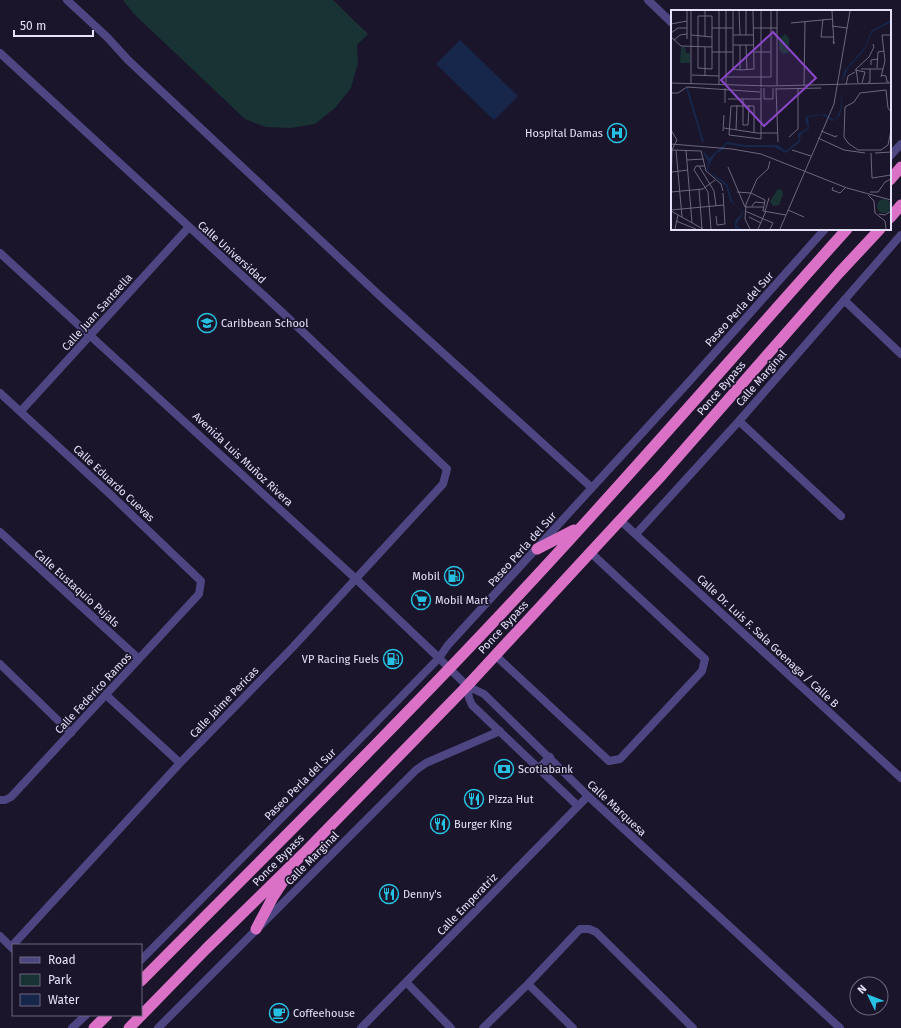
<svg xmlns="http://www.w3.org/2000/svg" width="901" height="1028" font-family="'Fira Sans',sans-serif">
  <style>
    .green { fill: #193233 }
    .water { fill: #17274c }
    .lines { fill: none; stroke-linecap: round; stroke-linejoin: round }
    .minor { stroke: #4d4682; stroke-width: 8 }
    .tertiary { stroke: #4d4682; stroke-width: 8 }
    .trunk { stroke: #db71c6; stroke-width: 11 }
    .labels { text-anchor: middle; stroke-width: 3.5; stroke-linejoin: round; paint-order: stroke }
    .poi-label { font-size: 11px; fill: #e6e1fb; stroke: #1a152a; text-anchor: start }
    .street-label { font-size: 11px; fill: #e6e1fb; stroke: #1a152a }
    .inset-river { fill: none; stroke: #17274c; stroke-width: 2 }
    .inset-road { fill: none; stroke: #6c677e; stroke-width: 1 }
    .view { fill: #8b47c8; fill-opacity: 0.15; stroke: #8b47c8; stroke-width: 2 }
    .inset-edge { fill: none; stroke: #e6e1fb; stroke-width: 2 }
  </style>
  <rect width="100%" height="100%" fill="#1a152a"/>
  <path class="green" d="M123 0H333L368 34 357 45 358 63 351 88 335 108 315 124 291 128 266 127 245 119 134 14Z"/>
  <path class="water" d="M460 40 518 96 494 120 436 64Z"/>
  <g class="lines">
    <path class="minor" d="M67 0 107 37 128 60 380 296 592 488
      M648 0 672 23
      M0 53 283 313 447 469 443 484 293 647 180 763 11 947
      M890 156 901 144
      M844 300 901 354
      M0 393 112 496 201 581 199 594 11 797 5 800H0
      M21 411 189 227
      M739 421 841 516
      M621 521 901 778
      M0 532 139 659
      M636 534 739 421 901 235
      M495 655 609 761 620 759 702 671 705 659 591 553
      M0 664 71 733
      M106 695 180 763
      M538 769 550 757
      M578 806 472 705 469 698 467 686 484 694 588 796 840 1028
      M0 936 13 949
      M141 960 354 745 439 658 448 645 687 384 825 229
      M406 982 451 1028
      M528 984 573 1028
      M72 1028 86 1015
      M158 1028 416 770 426 763 500 731
      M361 1028 588 796
      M483 1028 528 984 580 929H589L596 932 693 1028"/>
    <path class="tertiary" d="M0 253 356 579 439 658 467 686"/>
    <path class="trunk" d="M890 180 901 167
      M890 218 901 205
      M537 549 574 530
      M256 929 273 897 286 877
      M141 981C271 850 403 720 529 584 637 468 741 347 847 229
      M94 1028 107 1015
      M129 1028 206 949 304 853 467 686 662 475 839 273 880 229"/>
  </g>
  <defs>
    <g id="hospital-ring" transform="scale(1)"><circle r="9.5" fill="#1a152a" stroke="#26c1e2" stroke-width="1.5"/><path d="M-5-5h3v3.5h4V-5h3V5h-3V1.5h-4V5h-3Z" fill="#26c1e2"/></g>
    <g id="school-ring" transform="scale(1)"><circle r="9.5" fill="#1a152a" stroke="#26c1e2" stroke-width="1.5"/><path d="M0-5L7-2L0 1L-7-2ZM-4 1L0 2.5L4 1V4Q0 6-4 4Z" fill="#26c1e2"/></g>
    <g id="fuel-ring" transform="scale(1)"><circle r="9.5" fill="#1a152a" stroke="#26c1e2" stroke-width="1.5"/><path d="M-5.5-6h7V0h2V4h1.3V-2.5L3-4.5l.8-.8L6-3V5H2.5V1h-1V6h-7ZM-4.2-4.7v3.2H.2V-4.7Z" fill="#26c1e2"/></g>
    <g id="supermarket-ring" transform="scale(1)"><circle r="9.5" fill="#1a152a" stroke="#26c1e2" stroke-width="1.5"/><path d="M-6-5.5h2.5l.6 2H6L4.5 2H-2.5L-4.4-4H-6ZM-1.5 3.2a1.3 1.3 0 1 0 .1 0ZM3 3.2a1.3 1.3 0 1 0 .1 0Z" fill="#26c1e2"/></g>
    <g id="bank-ring" transform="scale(1)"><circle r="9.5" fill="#1a152a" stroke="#26c1e2" stroke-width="1.5"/><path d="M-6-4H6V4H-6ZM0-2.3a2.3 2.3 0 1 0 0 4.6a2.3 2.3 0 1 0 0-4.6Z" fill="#26c1e2"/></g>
    <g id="restaurant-ring" transform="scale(1)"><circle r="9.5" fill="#1a152a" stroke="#26c1e2" stroke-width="1.5"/><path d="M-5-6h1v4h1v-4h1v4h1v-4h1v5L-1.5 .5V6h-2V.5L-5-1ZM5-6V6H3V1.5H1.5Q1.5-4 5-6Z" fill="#26c1e2"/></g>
    <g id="cafe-ring" transform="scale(1)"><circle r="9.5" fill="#1a152a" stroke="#26c1e2" stroke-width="1.5"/><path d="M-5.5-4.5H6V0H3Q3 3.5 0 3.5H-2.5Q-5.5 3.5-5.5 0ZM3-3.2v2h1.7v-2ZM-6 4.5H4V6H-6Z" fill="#26c1e2"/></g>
  </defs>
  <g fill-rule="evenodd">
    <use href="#hospital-ring" x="617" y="133"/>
    <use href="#school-ring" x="207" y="323"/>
    <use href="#fuel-ring" x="454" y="576"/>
    <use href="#supermarket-ring" x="421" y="600"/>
    <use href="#fuel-ring" x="393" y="659"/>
    <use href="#bank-ring" x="504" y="769"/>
    <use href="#restaurant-ring" x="474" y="799"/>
    <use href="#restaurant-ring" x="440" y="824"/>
    <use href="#restaurant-ring" x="389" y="894"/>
    <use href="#cafe-ring" x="279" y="1013"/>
  </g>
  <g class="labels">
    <g class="poi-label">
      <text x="603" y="137" text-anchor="end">Hospital Damas</text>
      <text x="221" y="327">Caribbean School</text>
      <text x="440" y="580" text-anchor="end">Mobil</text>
      <text x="435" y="604">Mobil Mart</text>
      <text x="379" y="663" text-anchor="end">VP Racing Fuels</text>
      <text x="518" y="773">Scotiabank</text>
      <text x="488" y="803">Pizza Hut</text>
      <text x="454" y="828">Burger King</text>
      <text x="403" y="898">Denny's</text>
      <text x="293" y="1017">Coffeehouse</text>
    </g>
    <g class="street-label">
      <text transform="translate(232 252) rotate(42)" y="4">Calle Universidad</text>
      <text transform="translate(739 309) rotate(-48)" y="4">Paseo Perla del Sur</text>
      <text transform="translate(97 312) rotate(-48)" y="4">Calle Juan Santaella</text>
      <text transform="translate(761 378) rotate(-49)" y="4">Calle Marginal</text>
      <text transform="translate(721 388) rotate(-49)" y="4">Ponce Bypass</text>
      <text transform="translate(243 459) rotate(43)" y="4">Avenida Luis Muñoz Rivera</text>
      <text transform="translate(114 483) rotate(43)" y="4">Calle Eduardo Cuevas</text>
      <text transform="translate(522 549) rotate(-48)" y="4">Paseo Perla del Sur</text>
      <text transform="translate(77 588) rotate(42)" y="4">Calle Eustaquio Pujals</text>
      <text transform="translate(503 627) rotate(-47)" y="4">Ponce Bypass</text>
      <text transform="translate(768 641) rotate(43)" y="4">Calle Dr. Luis F. Sala Goenaga / Calle B</text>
      <text transform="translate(93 693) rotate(-47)" y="4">Calle Federico Ramos</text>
      <text transform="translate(224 702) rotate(-46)" y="4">Calle Jaime Pericas</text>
      <text transform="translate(300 784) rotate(-45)" y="4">Paseo Perla del Sur</text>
      <text transform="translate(617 808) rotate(43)" y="4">Calle Marquesa</text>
      <text transform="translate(312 858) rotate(-45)" y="4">Calle Marginal</text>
      <text transform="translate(278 860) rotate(-45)" y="4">Ponce Bypass</text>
      <text transform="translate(467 904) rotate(-46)" y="4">Calle Emperatriz</text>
    </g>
  </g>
  <g transform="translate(671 10)">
    <rect width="220" height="220" fill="#1a152a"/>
    <path d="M114 24 118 28V42L113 44 108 40V29ZM10 37H14L15 43H19V53H9ZM107 179 111 180 112 185 108 195 102 196 99 191ZM206 196a7 7 0 1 1 14 0a7 7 0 1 1-14 0Z" fill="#193233"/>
    <path d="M220 10V12L201 22 194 39 177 58 170 74 173 61 194 37 200 21ZM170 77 171 97 169 105 164 110 161 111 151 105 137 107 138 119 130 124 129 132 115 143 103 137H74L55 134 52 140 45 143 37 157 38 161 56 174 62 193 73 202 65 215 70 219 64 218V211L72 202 59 191 55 176 36 160 37 152 30 138 38 148 56 132 74 135H107L115 141 128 130 127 124 137 118 134 109 136 106 154 104 163 110 166 107 170 97Z" fill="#17274c"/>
    <path class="inset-river" d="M16 78 32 132"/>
    <path class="inset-road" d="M16 1V29M20 1V74M34 1V27M48 1V74M55 1V75M62 1V59L69 60 83 59 82 1M68 1 69 25M75 1V25M90 1V77M161 1 163 34 162 31M27 6H41V59L27 58ZM152 9 150 27H162M120 13 161 9M0 14 16 11M161 16 176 18M41 18H62M82 18H106M0 23 7 18H16M20 25 41 27M62 25H82M0 27 10 36 41 37M3 30 9 25 16 24M62 35H82M69 35V60M75 35 76 60M34 37V65M41 42H62M83 42H100M200 55V50L207 49M206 58 207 42 213 41M190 59H212M184 60 194 62 191 73M21 65 48 66M210 65 215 66 216 72H218M55 67H100V1M210 67 214 51 211 25H220M197 72H199V59M0 73 98 76 220 73M187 73 185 59 198 47 203 37 202 34M106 75V1M175 75 177 66 184 62M133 76 134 12M54 78V93M93 78V89H102V78M105 78 107 132M105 79 150 78M0 83H7L16 77 89 82M57 89H90M72 89V115H77L78 95M220 102 217 98 215 80 189 83 183 92 174 97 173 127 177 133 187 140H210L217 135 220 120M53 118 86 123H106M0 120 6 130 1 140 0 178M65 120 66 95M52 121 53 105M150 121 165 127 166 125M83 122V96H60L58 125 90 129V78M118 127 127 119V79M147 128 173 140 194 143M0 134 61 139 90 144 176 178 220 190M1 140 30 141 35 161 50 174 52 181M5 140 11 207M15 140 21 213M121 140 140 146M200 143 201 168 220 165M204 143 220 142M16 150 33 149M28 156 43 181 45 196M34 156H25L23 160 37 182 40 219M57 157 74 197H92M1 162 17 160M162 177 161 180 169 183 174 178M28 179 31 219M0 182 32 179 44 170M66 182 80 183 94 190 92 201 115 205M199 182H207L214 172 220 169M197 185 203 191 204 203 214 211 215 219M81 196 84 192 94 193M0 200 53 195M117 200 133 207M0 201 32 219M74 201 102 213 99 219M94 201 98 188M208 204 214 205 220 201M45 206 46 215 54 214 52 183M78 207 90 213M5 211 25 219M4 219 7 205M79 219 74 209 75 194 86 169 97 159 99 151M87 219 95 201M109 219 163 94 179 1"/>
    <path class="view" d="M102 22 145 68 93 116 50 70Z"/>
    <rect width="220" height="220" class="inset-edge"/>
  </g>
  <rect x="12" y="944" width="130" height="72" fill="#1a152a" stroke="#6c677e"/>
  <rect x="20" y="957" width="20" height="6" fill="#4d4682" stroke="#6c677e"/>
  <text x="48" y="964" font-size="12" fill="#e6e1fb">Road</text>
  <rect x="20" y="974" width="20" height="12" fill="#193233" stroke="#6c677e"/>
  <text x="48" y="984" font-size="12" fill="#e6e1fb">Park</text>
  <rect x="20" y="994" width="20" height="12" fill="#17274c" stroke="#6c677e"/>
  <text x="48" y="1004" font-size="12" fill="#e6e1fb">Water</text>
  <g transform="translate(869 996) rotate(313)"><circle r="19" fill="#1a152a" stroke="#6c677e"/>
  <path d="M0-3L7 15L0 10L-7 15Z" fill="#26c1e2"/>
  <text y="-6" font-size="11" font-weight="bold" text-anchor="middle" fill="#e6e1fb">N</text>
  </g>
  <path d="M14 30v6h79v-6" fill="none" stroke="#e6e1fb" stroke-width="2"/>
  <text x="20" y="30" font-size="12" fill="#e6e1fb" stroke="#1a152a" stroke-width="3" paint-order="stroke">50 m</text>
</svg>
